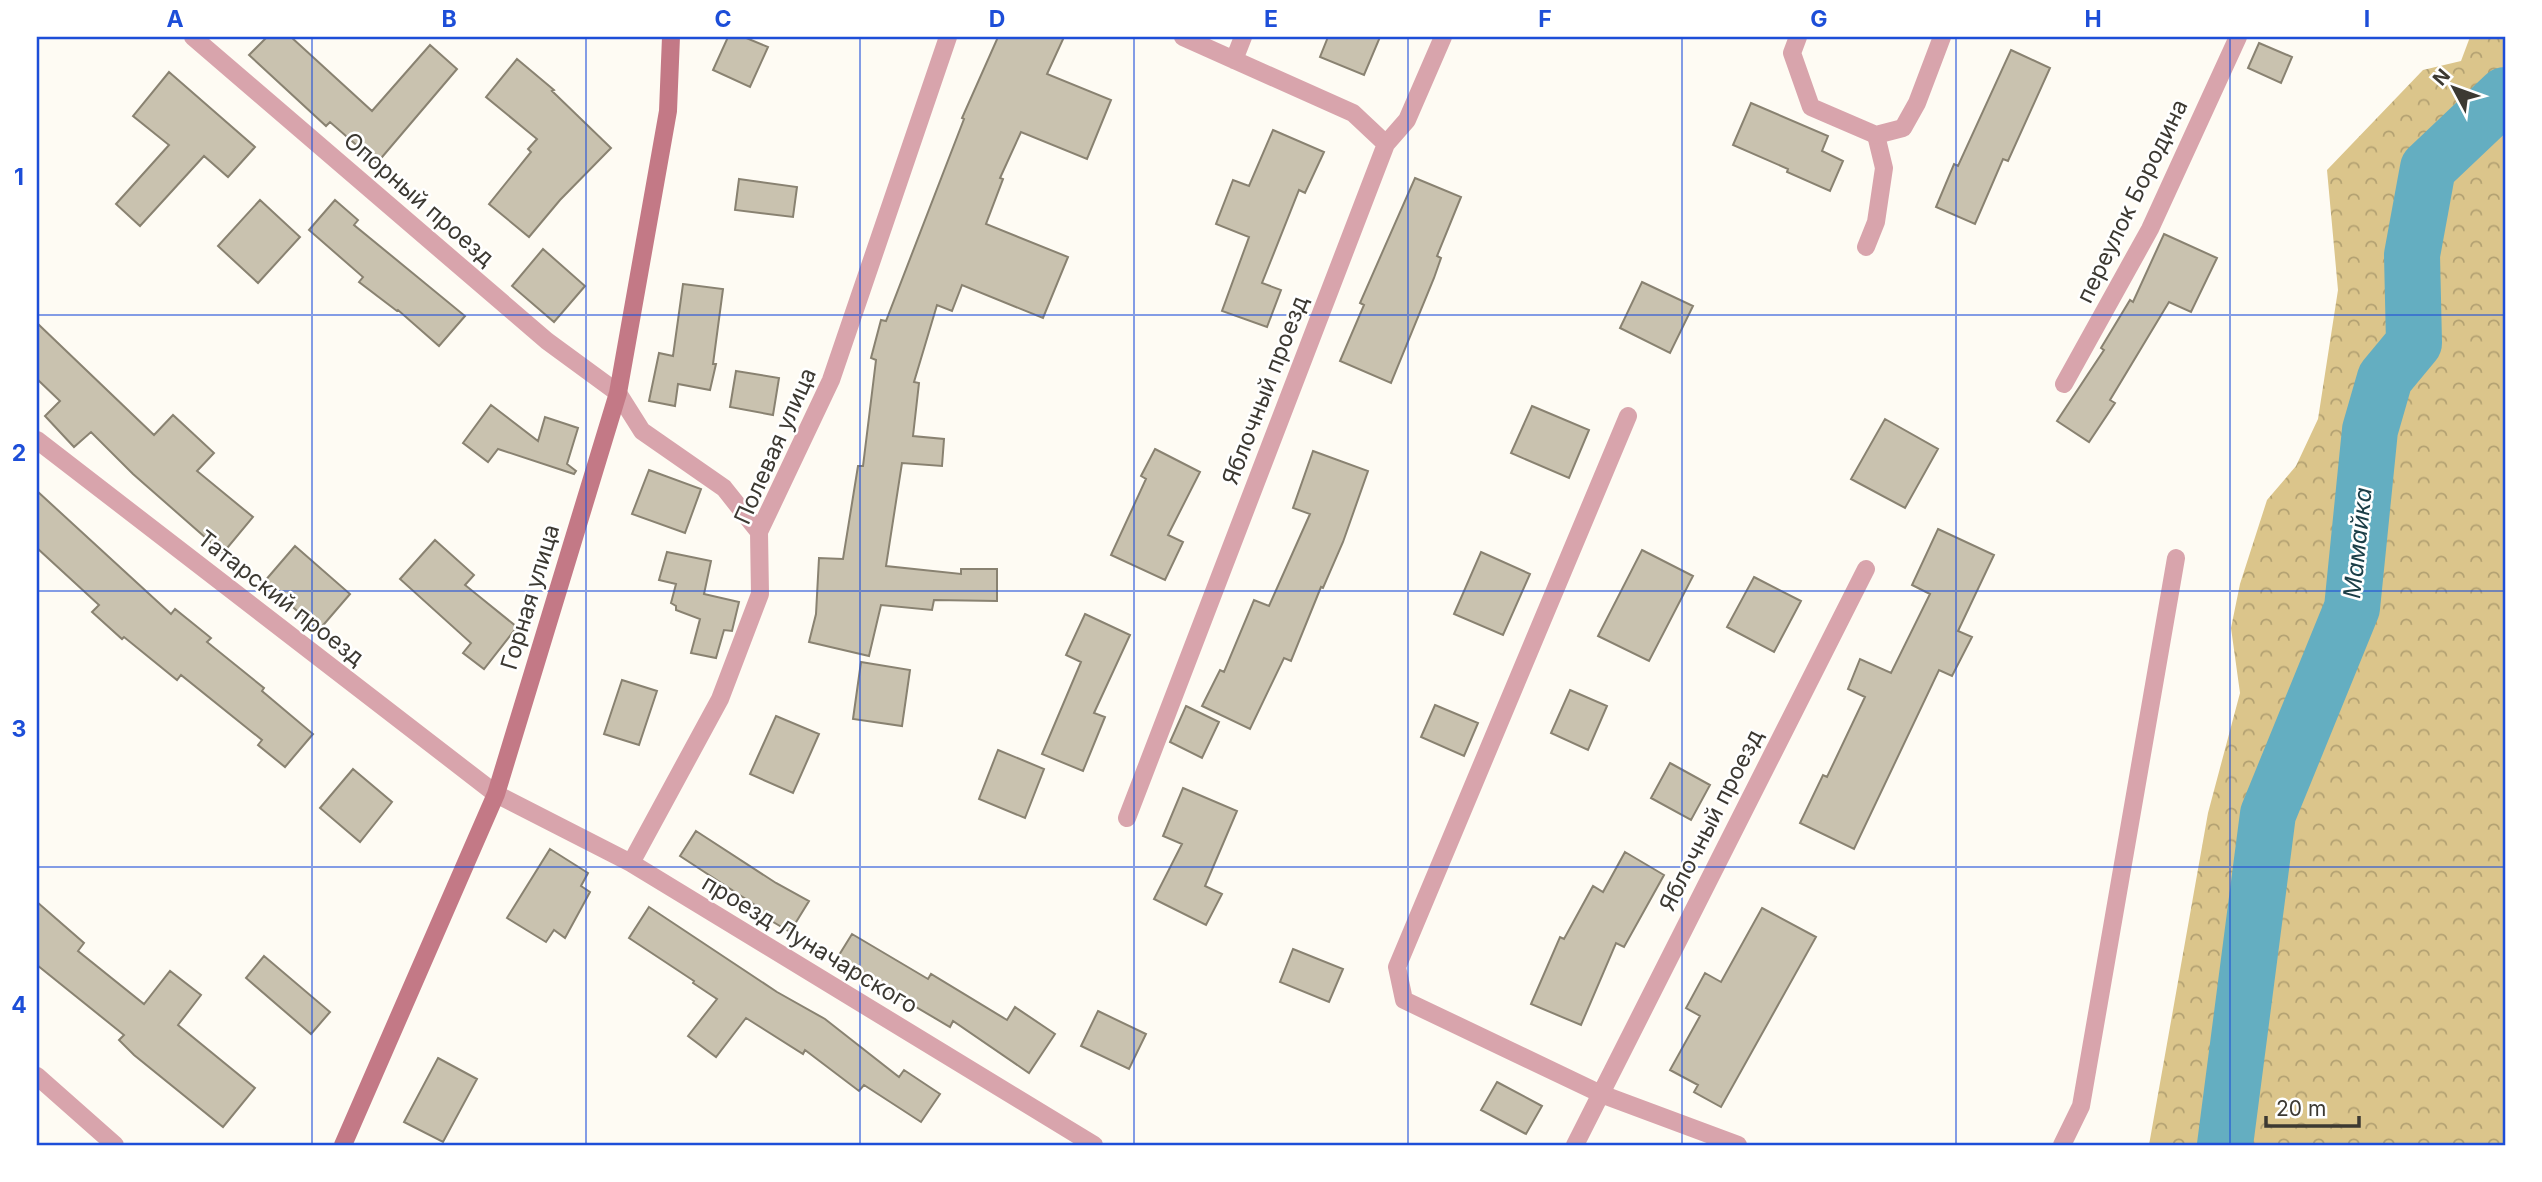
<svg xmlns="http://www.w3.org/2000/svg" width="2542" height="1182" font-family="Inter,sans-serif">
  <style>
    .forest { fill: url(#forest-crowns) }
    .lines { fill: none; stroke-linecap: round; stroke-linejoin: round }
    .river { stroke: #64aec1; stroke-width: 56 }
    .building { fill: #c9c2af; stroke: #898271; stroke-width: 2 }
    .lane { stroke: #d8a4ac; stroke-width: 18 }
    .street { stroke: #d8a4ac; stroke-width: 18 }
    .secondary { stroke: #c37986; stroke-width: 18 }
    .grid { fill: none; stroke: #1d4ed8; stroke-width: 2; stroke-opacity: 0.55 }
    .labels { text-anchor: middle; stroke-width: 5; stroke-linejoin: round; paint-order: stroke }
    .street-label { font-size: 23px; fill: #3c3932; stroke: #fff }
    .water-label { font-size: 24px; font-style: italic; fill: #1b3e47; stroke: #fff }
    .neatline { fill: none; stroke: #1d4ed8; stroke-width: 2.5 }
    .grid-label { font-size: 23px; text-anchor: middle; font-weight: bold; fill: #1d4ed8 }
  </style>
  <defs>
    <pattern id="forest-crowns" width="20" height="18" patternUnits="userSpaceOnUse" patternTransform="scale(1.75)"><rect width="20" height="18" fill="#dbc58b"/><path d="M2 6a3 3 0 1 1 6 0M12 15a3 3 0 1 1 6 0" fill="none" stroke="#b3a172"/></pattern>
  </defs>
  <rect width="100%" height="100%" fill="#fefbf3"/>
  <path class="forest" d="M2470 37H2505V1145H2149L2208 813 2240 693 2231 628 2240 584 2267 500 2296 466 2318 419 2338 290 2327 170 2423 70 2461 61Z"/>
  <g class="lines">
    <path class="river" d="M2225 1145 2268 814 2352 608 2370 430 2385 378 2414 343 2412 255 2428 168 2505 95"/>
  </g>
  <path class="building" d="M267 37H291L372 111 430 45 457 69 377 163 330 122 326 126 249 55Z
    M728 37H744L768 47 750 87 713 70Z
    M998 37H1064L1047 74 1111 100 1087 159 1021 132 1000 178 1003 179 986 224 1068 257 1043 318 962 285 952 311 937 305 914 382 919 383 913 436 944 439 942 466 902 463 886 566 961 574V569H997V601L934 600 932 610 881 605 869 656 809 642 816 614 819 558 843 559 858 466H863L876 360 871 358 881 320 886 321 964 119 962 118Z
    M1328 37H1380L1364 75 1320 57Z
    M2259 43 2292 57 2281 83 2248 68Z
    M2011 50 2050 68 2008 161 2003 159 1975 224 1936 207 1954 164 1958 166Z
    M517 59 554 90 552 91 611 148 560 200 529 237 489 204 531 152 528 149 537 139 486 97Z
    M169 72 255 147 228 177 204 156 140 226 116 204 169 145 133 116Z
    M1751 103 1828 136 1822 151 1843 161 1830 191 1787 172 1788 169 1733 145Z
    M1273 130 1324 152 1305 193 1299 190 1262 283 1281 290 1267 327 1222 311 1249 237 1216 224 1233 180 1249 186Z
    M1415 178 1461 197 1437 256 1441 258 1434 278 1391 383 1340 361 1364 305 1360 303Z
    M739 179 797 187 793 217 735 210Z
    M260 200 300 237 258 283 218 246Z
    M335 200 358 220 354 225 465 316 439 346 398 310 397 311 359 282 363 277 309 230Z
    M2164 234 2217 258 2191 312 2169 302 2110 400 2115 403 2089 442 2057 421 2104 350 2101 348 2130 300 2133 302Z
    M543 249 585 286 554 322 512 286Z
    M1642 282 1693 306 1670 353 1620 328Z
    M683 284 723 289 713 364H716L710 390 678 384 675 406 649 401 659 353 673 356Z
    M37 323 154 435 173 415 214 453 197 471 253 517 223 553 133 474 91 432 74 447 45 416 60 401 37 379Z
    M736 371 779 378 773 415 730 407Z
    M491 405 538 441 545 417 578 428 567 464 576 471 574 474 498 449 488 462 463 443Z
    M1532 406 1589 430 1569 478 1511 453Z
    M1885 419 1938 449 1905 508 1851 479Z
    M1155 449 1200 472 1168 535 1183 542 1165 580 1111 555 1146 479 1141 476Z
    M1313 451 1368 471 1343 542 1323 588 1321 587 1291 661 1284 658 1250 729 1202 706 1220 670 1224 672 1254 600 1269 606 1310 514 1293 508Z
    M649 470 701 489 685 533 632 514Z
    M37 491 171 614 175 609 211 638 207 642 264 688 262 691 313 734 285 767 258 745 262 740 181 675 177 680 124 637 122 639 92 612 99 605 37 548Z
    M1938 529 1994 555 1958 631 1972 637 1952 676 1939 670 1854 849 1800 823 1823 775 1827 777 1865 697 1848 689 1860 659 1891 673 1930 594 1912 585Z
    M435 540 474 575 465 585 517 627 484 669 463 653 471 643 400 579Z
    M295 546 350 594 319 630 264 582Z
    M1642 550 1693 576 1649 661 1598 636Z
    M667 552 711 561 704 594 739 602 732 631 724 630 716 658 691 653 700 619 676 610V606L671 603 676 584 659 580Z
    M1481 552 1530 574 1503 635 1454 614Z
    M1754 577 1801 601 1774 652 1727 627Z
    M1085 614 1130 635 1094 713 1105 717 1083 771 1042 754 1081 662 1066 655Z
    M861 662 910 670 902 726 853 719Z
    M622 680 657 691 639 745 604 734Z
    M1570 690 1607 706 1588 750 1551 733Z
    M1435 705 1478 723 1464 756 1421 737Z
    M1186 706 1219 722 1202 758 1170 742Z
    M776 716 819 734 793 793 750 774Z
    M998 750 1044 769 1025 818 979 799Z
    M1670 763 1710 785 1691 820 1651 798Z
    M353 769 392 802 360 842 320 808Z
    M1183 788 1237 811 1205 886 1222 894 1206 925 1154 899 1182 844 1163 836Z
    M696 831 776 883 809 901 790 932 758 913 761 909 680 856Z
    M550 849 588 873 581 886 590 892 565 938 554 930 546 942 507 918Z
    M1625 852 1664 875 1624 947 1616 943 1581 1025 1531 1004 1560 937 1564 939 1593 886 1603 892Z
    M37 902 84 943 78 951 144 1004 170 971 201 995 178 1025 255 1088 223 1127 134 1055 119 1040 124 1035 37 965Z
    M649 907 777 992 825 1019 899 1077 904 1070 940 1094 921 1122 864 1085 859 1091 805 1050 803 1054 746 1018 716 1057 688 1036 717 999 693 983 694 981 629 938Z
    M1762 908 1816 937 1721 1107 1694 1092 1698 1085 1670 1070 1700 1016 1686 1008 1705 973 1721 982Z
    M852 934 928 979 931 974 1007 1020 1015 1007 1055 1034 1029 1073 953 1021 950 1027 836 960Z
    M1293 949 1343 969 1329 1002 1280 982Z
    M264 956 330 1012 311 1034 246 978Z
    M1098 1011 1146 1034 1129 1069 1081 1046Z
    M438 1058 477 1079 443 1142 404 1122Z
    M1497 1082 1542 1106 1526 1134 1481 1110Z"/>
  <g class="lines">
    <path class="lane" d="M1866 247 1876 222 1884 168 1876 135
      M1601 1094 1738 1145
      M2062 1145 2081 1106 2176 558"/>
    <path class="street" d="M193 37 547 341 618 393 642 431 724 488 759 532
      M1798 37 1792 53 1811 107 1876 135 1903 128 1917 103 1942 37
      M1234 60 1243 37
      M1386 144 1407 120 1443 37
      M2064 384 2150 229 2238 37
      M37 440 496 794 631 863 1094 1145
      M1127 818 1386 144 1353 113 1183 37
      M631 863 720 699 760 594 759 532 831 380 948 37
      M37 1076 115 1145
      M1601 1094 1404 1000 1397 967 1628 416
      M1575 1145 1866 569"/>
    <path class="secondary" d="M343 1145 496 794 618 393 668 111 671 37"/>
  </g>
  <path class="grid" d="M312 37V1145M586 37V1145M860 37V1145M1134 37V1145M1408 37V1145M1682 37V1145M1956 37V1145M2230 37V1145M37 315H2505M37 591H2505M37 867H2505"/>
  <g class="labels">
    <g class="street-label">
      <text transform="translate(419 199) rotate(41)" y="8">Опорный проезд</text>
      <text transform="translate(2132 201) rotate(-64)" y="8">переулок Бородина</text>
      <text transform="translate(1265 390) rotate(-69)" y="8">Яблочный проезд</text>
      <text transform="translate(775 446) rotate(-66)" y="8">Полевая улица</text>
      <text transform="translate(530 597) rotate(-73)" y="8">Горная улица</text>
      <text transform="translate(281 598) rotate(38)" y="8">Татарский проезд</text>
      <text transform="translate(1711 820) rotate(-63)" y="8">Яблочный проезд</text>
      <text transform="translate(810 944) rotate(31)" y="8">проезд Луначарского</text>
    </g>
    <g class="water-label">
      <text transform="translate(2358 543) rotate(-84)" y="8">Мамайка</text>
    </g>
  </g>
  <rect width="2542" height="1182" fill="none" stroke="#ffffff" stroke-width="77"/>
  <g transform="translate(2454 88) rotate(311)" stroke="#ffffff" stroke-width="5" paint-order="stroke">
  <path d="M0-5L12 26L0 18L-12 26Z" fill="#3c3932"/>
  <text y="-10" font-size="19" font-weight="bold" text-anchor="middle" fill="#3c3932">N</text>
  </g>
  <path d="M2266 1116v10h93v-10" fill="none" stroke="#3c3932" stroke-width="3.5"/>
  <text x="2276" y="1116" font-size="21" fill="#3c3932" stroke="#ffffff" stroke-width="5" paint-order="stroke">20 m</text>
  <rect x="38" y="38" width="2466" height="1106" class="neatline"/>
  <g class="grid-label">
    <text x="175" y="27">A</text>
    <text x="449" y="27">B</text>
    <text x="723" y="27">C</text>
    <text x="997" y="27">D</text>
    <text x="1271" y="27">E</text>
    <text x="1545" y="27">F</text>
    <text x="1819" y="27">G</text>
    <text x="2093" y="27">H</text>
    <text x="2367" y="27">I</text>
    <text x="19" y="185">1</text>
    <text x="19" y="461">2</text>
    <text x="19" y="737">3</text>
    <text x="19" y="1013">4</text>
  </g>
</svg>
